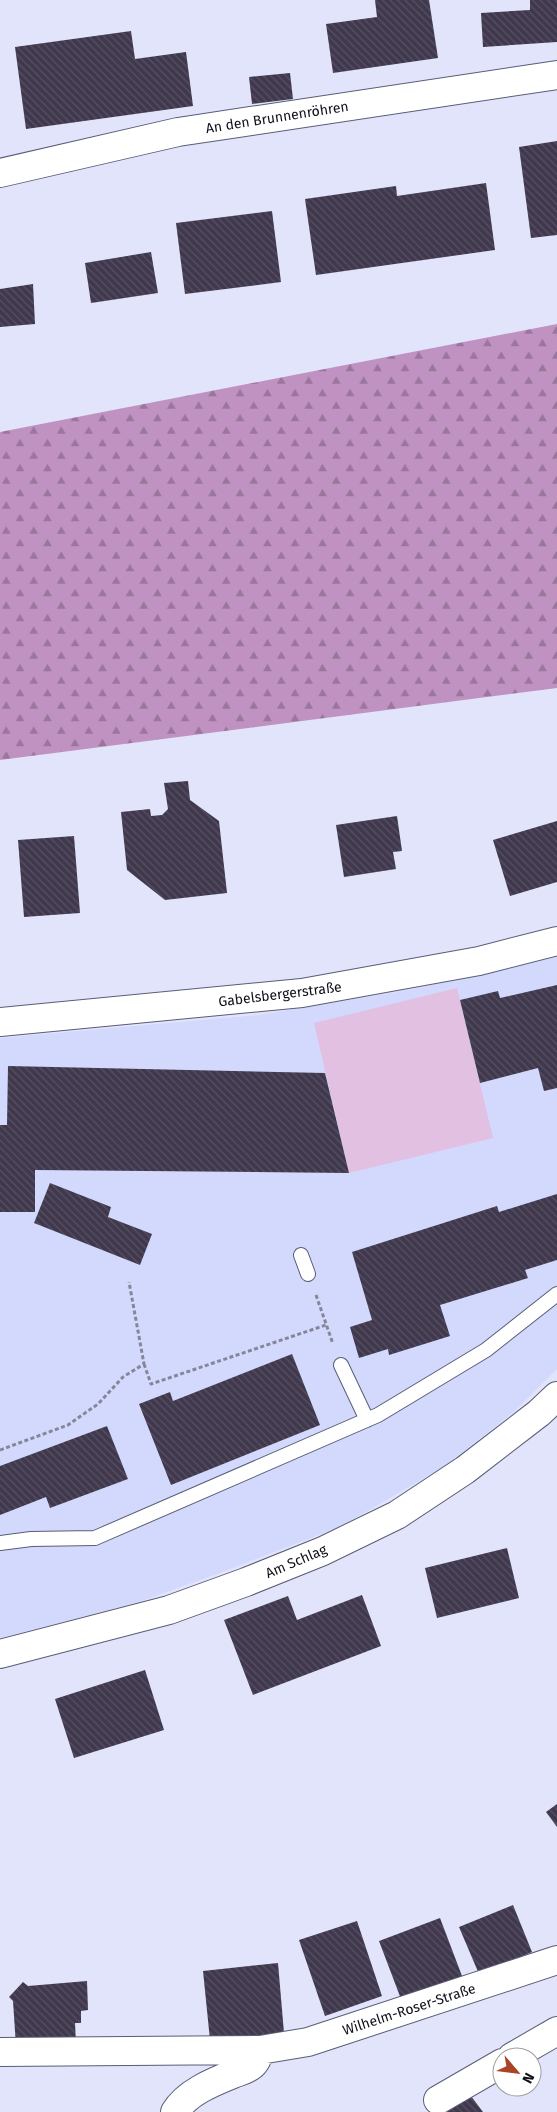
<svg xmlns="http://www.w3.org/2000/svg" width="557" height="2112" font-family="'Fira Sans',sans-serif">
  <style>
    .built { fill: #d3d9fc }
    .grass { fill: #e1c0e1 }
    .forest { fill: url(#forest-firs) }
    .building { fill: url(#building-back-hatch) }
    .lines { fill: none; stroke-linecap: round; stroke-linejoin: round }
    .lane-casing { stroke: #595d75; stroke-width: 16 }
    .street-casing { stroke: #595d75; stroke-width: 30 }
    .path { stroke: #858798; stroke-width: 3; stroke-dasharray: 4 2.5; stroke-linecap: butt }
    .lane { stroke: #fff; stroke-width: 14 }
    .street { stroke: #fff; stroke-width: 28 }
    .labels { text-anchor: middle; stroke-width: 5; stroke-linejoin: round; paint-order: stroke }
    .street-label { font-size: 14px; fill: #0e0f19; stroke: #fff }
  </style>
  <defs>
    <pattern id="forest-firs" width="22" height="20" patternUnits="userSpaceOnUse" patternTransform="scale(1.25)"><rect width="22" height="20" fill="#c092c1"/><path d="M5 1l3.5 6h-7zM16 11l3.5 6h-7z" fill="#9a769c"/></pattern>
    <pattern id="building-back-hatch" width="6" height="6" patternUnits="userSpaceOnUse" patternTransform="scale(1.25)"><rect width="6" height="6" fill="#40384d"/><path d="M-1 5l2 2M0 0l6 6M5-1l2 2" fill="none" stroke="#585163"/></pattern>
  </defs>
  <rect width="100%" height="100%" fill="#e1e4fb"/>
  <path class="built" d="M557 953V1369L515 1411 448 1464 342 1526 225 1571 139 1602 0 1638V1038L258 1015 397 992 456 980Z"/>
  <path class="grass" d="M457 988 493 1138 349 1173 314 1023Z"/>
  <path class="forest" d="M557 324V688L0 760V432Z"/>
  <path class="building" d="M375 0H429L438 58 333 73 326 24 377 17Z
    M530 0H557V42L483 47 481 13 530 10Z
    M131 31 135 59 186 52 193 106 26 129 15 47Z
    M290 73 293 99 252 104 249 77Z
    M557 141V235L531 238 519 147Z
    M486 183 495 250 316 275 305 199 396 186 397 196Z
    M272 211 281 282 185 294 176 223Z
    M151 252 158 293 91 303 85 263Z
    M33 284 35 324 0 327V289Z
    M188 781 190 800 219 821 227 893 165 900 127 870 121 812 150 809 151 816 162 815 168 809 164 783Z
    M397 816 402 851 393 852 396 869 344 877 336 825Z
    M557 821V882L510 896 493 840Z
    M74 836 80 913 24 917 18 840Z
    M557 985V1088L544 1091 538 1068 480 1083 460 1000 498 991 500 998Z
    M8 1066 325 1073 349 1173 35 1170V1212H0V1125H7Z
    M50 1183 111 1207 108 1217 152 1234 140 1265 34 1223Z
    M557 1194V1260L525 1270 528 1278 440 1305 450 1336 389 1355 388 1349 359 1358 350 1327 372 1320 352 1252 497 1206 499 1212Z
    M292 1354 320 1425 171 1485 139 1404 170 1392 173 1401Z
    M107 1426 128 1479 50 1508 46 1497 0 1515V1466Z
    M507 1548 519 1598 437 1618 425 1568Z
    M362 1595 381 1646 253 1695 224 1620 288 1596 297 1620Z
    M145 1670 164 1730 74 1758 55 1699Z
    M557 1804V1827L546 1812Z
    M513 1905 532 1952 479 1974 459 1927Z
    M440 1918 462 1976 401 1999 379 1941Z
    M357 1921 382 1996 325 2016 299 1940Z
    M278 1963 284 2033 210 2040 203 1971Z
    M87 1981 88 2010 81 2011V2023H75L76 2043 16 2046 13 2001 9 1997 23 1982 28 1986Z
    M471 2096 483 2112H447Z"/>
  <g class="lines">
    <g class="lane-casing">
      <path id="lane" d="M301 1255 308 1274
        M341 1365 367 1420
        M0 1543 31 1539 95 1538 378 1415 486 1350 557 1294"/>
    </g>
    <g class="street-casing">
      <path id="street" d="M0 173 178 132 557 75
        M0 1022 302 993 479 961 557 941
        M0 1654 169 1610 246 1582 323 1551 397 1515 465 1470 539 1413 557 1396
        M0 2052 260 2050 308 2042 557 1960
        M512 2057 557 2031
        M438 2100 502 2063
        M175 2112C186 2093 213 2082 233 2074 238 2072 246 2070 251 2066 256 2063 258 2056 260 2050"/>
    </g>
    <path class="path" d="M316 1295 333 1344
      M144 1364 151 1384 326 1325
      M0 1450 68 1425 98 1404 123 1377 144 1364 129 1282"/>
    <use href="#lane" class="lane"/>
    <use href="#street" class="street"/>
  </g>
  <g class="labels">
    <g class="street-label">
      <text transform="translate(277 117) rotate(-9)" y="5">An den Brunnenröhren</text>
      <text transform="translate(280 994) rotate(-7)" y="5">Gabelsbergerstraße</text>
      <text transform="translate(296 1561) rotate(-23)" y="5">Am Schlag</text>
      <text transform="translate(409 2009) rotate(-18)" y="5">Wilhelm-Roser-Straße</text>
    </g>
  </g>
  <g transform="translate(517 2072) rotate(118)"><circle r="24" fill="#ffffff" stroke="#9f9fa3"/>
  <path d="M0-4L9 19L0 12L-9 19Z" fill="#ab4324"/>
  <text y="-8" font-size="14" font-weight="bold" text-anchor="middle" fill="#0e0f19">N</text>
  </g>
</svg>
